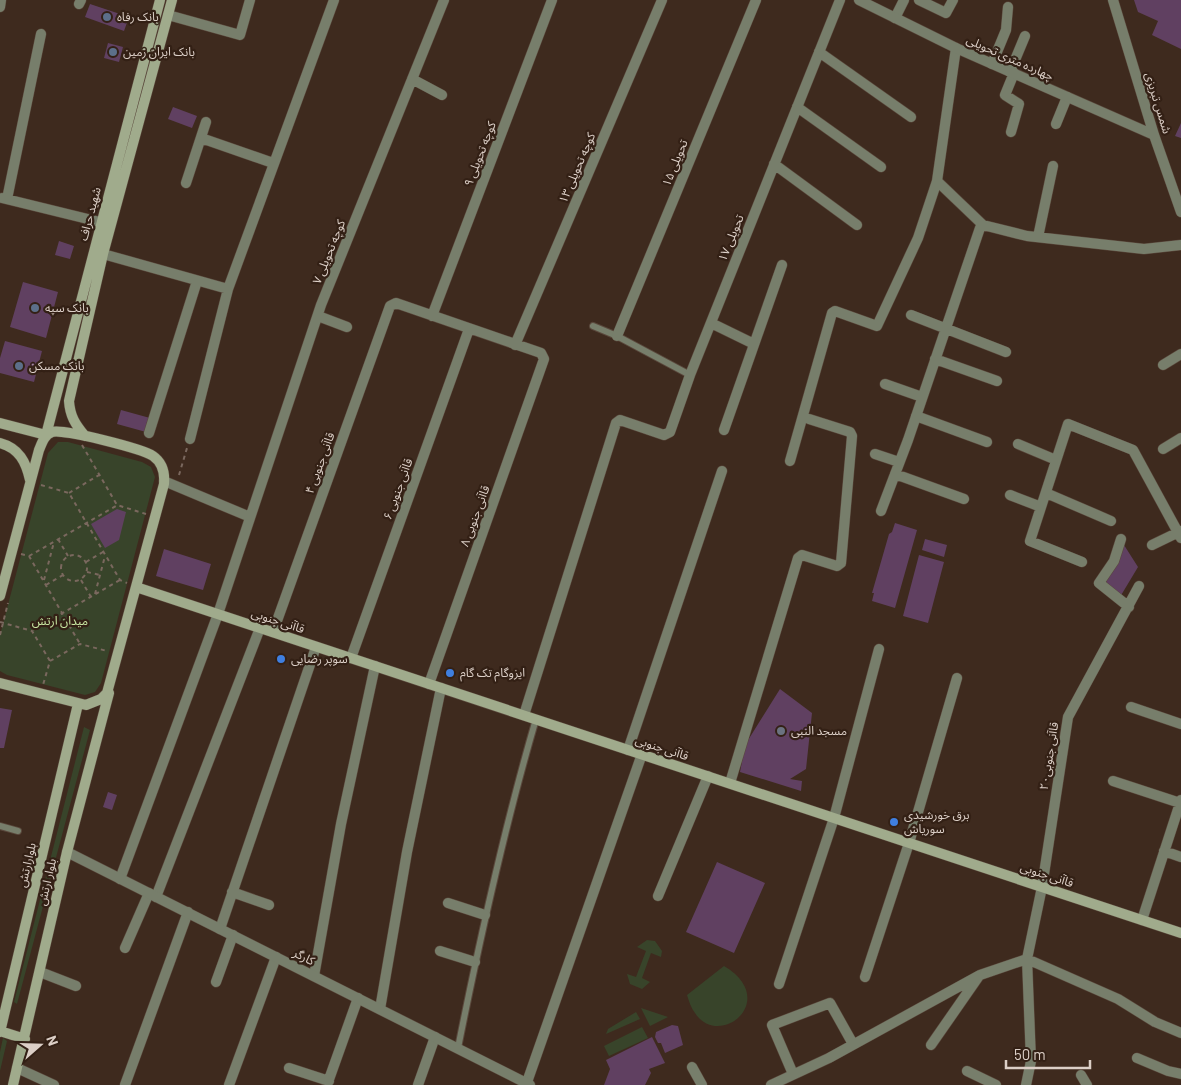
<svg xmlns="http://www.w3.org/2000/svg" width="1181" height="1085" font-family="Barlow,'Noto Sans Arabic',sans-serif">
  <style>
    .green { fill: #38442a }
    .building { fill: #604061 }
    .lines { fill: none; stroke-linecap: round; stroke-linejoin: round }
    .service-casing { stroke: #5a483c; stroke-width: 8 }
    .minor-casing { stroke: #5a483c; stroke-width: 11 }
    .tertiary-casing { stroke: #5a483c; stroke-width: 11 }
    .secondary-casing { stroke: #5a483c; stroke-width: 11 }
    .path { stroke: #7a685e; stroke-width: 2; stroke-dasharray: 4 4; stroke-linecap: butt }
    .service { stroke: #777e6b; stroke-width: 6 }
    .minor { stroke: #777e6b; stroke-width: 10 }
    .tertiary { stroke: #777e6b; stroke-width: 10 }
    .secondary { stroke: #a0ab8c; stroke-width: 10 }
    .service-dot { fill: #5c6f8a; stroke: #332015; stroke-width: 2 }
    .shop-dot { fill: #3f7fe0; stroke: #332015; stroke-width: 2 }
    .worship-dot { fill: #6b7280; stroke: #332015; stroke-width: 2 }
    .labels { text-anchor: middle; stroke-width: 4.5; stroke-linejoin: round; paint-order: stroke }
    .poi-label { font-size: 12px; fill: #dccfc7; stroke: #332015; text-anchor: start }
    .street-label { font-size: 12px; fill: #dccfc7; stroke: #332015 }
    .park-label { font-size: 12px; fill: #cae9a4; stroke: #332015 }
  </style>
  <rect width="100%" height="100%" fill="#3e2a1e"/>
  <path class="green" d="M58 442H68L142 462 151 467 155 477 101 683 95 692 85 695 7 675 0 671V635L48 453Z
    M84 727 90 730 17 1004 14 1002Z
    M647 940 655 941 662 951 661 957 651 953 642 978 650 982 642 989 630 984 627 974 636 977 646 951 637 947Z
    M724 966C781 1000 719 1050 695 1013 691 1008 689 1001 687 995Z
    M641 1008 668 1017 650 1026Z
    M636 1012 640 1019 606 1034 608 1029Z
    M642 1027 648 1038 609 1056 604 1046Z
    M3 1038 7 1041 0 1071V1052Z"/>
  <path class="building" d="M1134 0H1181V49L1152 35 1158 21 1138 12Z
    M90 4 129 17 124 31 85 17Z
    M108 43 123 47 119 62 104 58Z
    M173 107 197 116 192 128 168 119Z
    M1181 123V138L1175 136Z
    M59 241 74 246 70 259 55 255Z
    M23 282 58 292 46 338 10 327Z
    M5 341 42 351 34 382 0 373V358Z
    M121 410 150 418 146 432 117 424Z
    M117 509 126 512 119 540 105 548 91 524Z
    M895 523 917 530 895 608 872 601 874 593H872L889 534 892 532Z
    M925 539 947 545 944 557 922 550Z
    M1124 545 1138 567 1120 597 1105 584Z
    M164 549 211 564 203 590 156 576Z
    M919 555 944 562 928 623 903 616Z
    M780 689 812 713 806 769 790 779 802 781 801 791 740 772 745 745Z
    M0 708 12 710 4 748H0Z
    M108 792 117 795 112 810 103 807Z
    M717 862 765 883 734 953 686 932Z
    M672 1025 678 1026 683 1045 665 1053 661 1043H658L655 1037 656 1032Z
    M652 1037 665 1063 649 1069 651 1073 645 1085H604L610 1069 606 1060Z"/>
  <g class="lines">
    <g class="service-casing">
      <path id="service" d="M593 326 617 336 690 375
        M0 826 18 831
        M458 1048C480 938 504 828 536 719"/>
    </g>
    <g class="minor-casing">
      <path id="minor" d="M919 0 946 13 953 0
        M79 4 81 0
        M0 7 1 0
        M168 15 240 35 250 0
        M895 18 904 0
        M819 52 911 117
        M992 64 1006 30 1008 7
        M1010 72 1025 36
        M412 79 442 95
        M797 107 881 167
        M1056 124 1067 97
        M1011 132 1019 104 1005 95 1014 73
        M201 138 273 163
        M774 164 857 225
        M937 181 983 225 1027 236 1144 249 1181 245
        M186 183 206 122
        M2 198 100 222
        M7 199 41 34
        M1038 237 1053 166
        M103 254 228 289
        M911 315 1006 352
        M318 316 347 327
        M432 316 552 0
        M711 323 754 344
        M617 336 756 0
        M515 345 662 0
        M935 359 997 381
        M1163 365 1181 354
        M885 384 922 397
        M916 416 987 442
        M724 430 782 265
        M149 433 197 281
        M190 439 228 289 334 0
        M1018 444 1056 460
        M1163 449 1181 438
        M875 454 899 462
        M790 461 832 313 835 311 877 326 918 238 937 181 956 48
        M895 474 964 499
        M164 481 250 517
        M1046 493 1111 521
        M1010 495 1041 507
        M881 511 908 440 981 225
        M1121 539 1114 561 1099 583 1129 607
        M1152 545 1181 531
        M1082 562 1030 541 1068 424 1133 450 1181 538
        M273 632 390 306 396 303 541 353 544 359 429 684
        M351 658 469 329
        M1131 707 1181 724
        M524 715 616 423 620 420 664 435 670 432 690 375 840 0
        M628 750 722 471
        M1113 781 1180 803
        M730 783 798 558 802 555 837 566 841 563 852 436 850 432 809 419
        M1164 851 1181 857
        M120 879 218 614 321 305 444 0
        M232 892 269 905
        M658 896 708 776
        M156 897 260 628
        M448 903 485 915
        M1142 920 1181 800
        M220 929 316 647
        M125 948 149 893
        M440 951 475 962
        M1027 959 1118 999 1155 1022 1181 1033
        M40 972 76 986
        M314 976 341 824 375 666
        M865 977 909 843 957 678
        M216 982 233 935
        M779 984 834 818 879 649
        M380 1009 407 852 441 688
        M931 1045 979 976
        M1137 1058 1168 1071 1181 1074
        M692 1067 702 1085
        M17 1068 54 1085
        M289 1068 329 1081
        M967 1071 996 1085
        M793 1074 772 1025 830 1003 853 1044
        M1081 1075 1087 1085
        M125 1085 188 912
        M229 1085 276 957
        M327 1085 358 998
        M418 1085 435 1037
        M526 1085 642 754
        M771 1085 829 1058 980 975 1027 959
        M1026 1085 1031 1061 1027 959 1042 887 1068 717 1139 586"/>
    </g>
    <g class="tertiary-casing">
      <path id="tertiary" d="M859 0 956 48 1154 135
        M1113 0 1154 135 1181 212
        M67 852 530 1085"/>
    </g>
    <g class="secondary-casing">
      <path id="secondary" d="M0 423 46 435 160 0
        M85 436C75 424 70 416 69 401L103 254 172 0
        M0 443C19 448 26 462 30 480
        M136 587 1181 933
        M0 596 39 450C42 443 44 435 52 432 62 428 143 449 153 456 163 463 165 473 164 484L107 693 101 699 86 705 0 683
        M0 1031 25 1039
        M0 1032 78 704
        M13 1085 67 852 109 693"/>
    </g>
    <path class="path" d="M82 445 117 505 146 514
      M179 475 187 448
      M41 485 69 493 120 580 127 583
      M69 493 99 475
      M58 539 68 556
      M21 554 29 556 80 644
      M61 568a13 13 0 1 1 26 0a13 13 0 1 1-26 0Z
      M29 556 116 506
      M86 562 103 552
      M87 572 100 575
      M44 580 54 542
      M81 580 91 597
      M46 585 63 575
      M95 594 105 556
      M0 622 32 631 50 661 43 685
      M33 630 120 580
      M0 635 8 603
      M50 661 80 644 107 651"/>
    <use href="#service" class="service"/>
    <use href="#minor" class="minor"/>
    <use href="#tertiary" class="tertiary"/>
    <use href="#secondary" class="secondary"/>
  </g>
  <g class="service-dot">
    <circle cx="107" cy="17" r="5"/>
    <circle cx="113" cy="52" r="5"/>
    <circle cx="35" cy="308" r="5"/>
    <circle cx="19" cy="366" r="5"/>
  </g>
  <g class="shop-dot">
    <circle cx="281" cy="659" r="5"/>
    <circle cx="450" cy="673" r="5"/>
    <circle cx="894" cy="822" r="5"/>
  </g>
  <circle class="worship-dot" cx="781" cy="731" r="5"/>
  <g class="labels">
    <g class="poi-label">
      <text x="117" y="21">بانک رفاه</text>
      <text x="123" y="56">بانک ایران زمین</text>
      <text x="45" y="312">بانک سپه</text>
      <text x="29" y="370">بانک مسکن</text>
      <text x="291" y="663">سوپر رضایی</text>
      <text x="460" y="677">ایزوگام تک گام</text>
      <text x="791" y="735">مسجد النبی</text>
      <text x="904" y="819">برق خورشیدی<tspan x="904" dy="14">سوریاش</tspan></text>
    </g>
    <g class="street-label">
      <text transform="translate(1010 58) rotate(24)" y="4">چهارده متری تحویلی</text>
      <text transform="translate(1158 103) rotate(73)" y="4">شمس تبریزی</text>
      <text transform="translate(480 154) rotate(-69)" y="4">کوچه تحویلی ۹</text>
      <text transform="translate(675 163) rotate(-68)" y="4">تحویلی ۱۵</text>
      <text transform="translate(577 168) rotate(-67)" y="4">کوچه تحویلی ۱۳</text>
      <text transform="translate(90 214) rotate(-75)" y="4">شهید حراف</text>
      <text transform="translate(731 238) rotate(-68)" y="4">تحویلی ۱۷</text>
      <text transform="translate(329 252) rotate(-68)" y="4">کوچه تحویلی ۷</text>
      <text transform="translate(320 463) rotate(-70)" y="4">قاآنی جنوبی ۴</text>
      <text transform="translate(398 489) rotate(-70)" y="4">قاآنی جنوبی ۶</text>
      <text transform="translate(475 516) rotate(-70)" y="4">قاآنی جنوبی ۸</text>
      <text transform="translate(278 621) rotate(18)" y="4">قاآنی جنوبی</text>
      <text transform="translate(662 748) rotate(18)" y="4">قاآنی جنوبی</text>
      <text transform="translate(1049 756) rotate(-81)" y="4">۲۰قاآنی جنوبی</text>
      <text transform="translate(27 865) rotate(-77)" y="4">بلوارارتش</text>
      <text transform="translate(1047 875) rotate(18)" y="4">قاآنی جنوبی</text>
      <text transform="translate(47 882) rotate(-77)" y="4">بلوار ارتش</text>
      <text transform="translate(304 957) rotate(27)" y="4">کارگر</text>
    </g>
    <g class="park-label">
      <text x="60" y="625">میدان ارتش</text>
    </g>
  </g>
  <g transform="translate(40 1045) rotate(70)" stroke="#332015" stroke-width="4" paint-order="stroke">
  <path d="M0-4L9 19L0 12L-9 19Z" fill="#dccfc7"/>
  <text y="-8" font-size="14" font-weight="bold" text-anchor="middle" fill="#dccfc7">N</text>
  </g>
  <path d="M1006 1060v8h84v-8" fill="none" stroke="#dccfc7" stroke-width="2.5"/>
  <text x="1014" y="1060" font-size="15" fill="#dccfc7" stroke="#332015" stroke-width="4" paint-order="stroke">50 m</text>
</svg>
